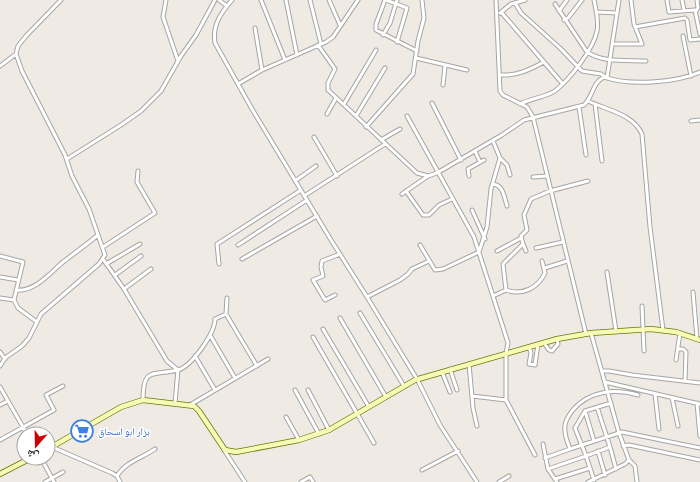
<svg xmlns="http://www.w3.org/2000/svg" width="700" height="482" font-family="'PT Sans Narrow','Noto Naskh Arabic',sans-serif">
  <style>
    .lines { fill: none; stroke-linecap: round; stroke-linejoin: round }
    .street-casing { stroke: #a5a5a5; stroke-width: 5 }
    .secondary-casing { stroke: #6b7704; stroke-width: 6 }
    .street { stroke: #fff; stroke-width: 3 }
    .secondary { stroke: #f7fab7; stroke-width: 4.5 }
    .labels { text-anchor: middle; stroke-width: 3; stroke-linejoin: round; paint-order: stroke }
    .shop-label { font-size: 10px; fill: #366cbe; stroke: #fff; text-anchor: start }
  </style>
  <rect width="100%" height="100%" fill="#efebe4"/>
  <g class="lines">
    <g class="street-casing">
      <path id="street" d="M166 0 163 17 178 61
        M219 0 227 6
        M232 0C221 13 212 25 215 43L252 109 331 240 367 297 417 379 440 425 477 482
        M261 0 285 60
        M286 0 297 55
        M310 0 321 44
        M329 0 340 25
        M385 0 376 24V30L417 51
        M386 0 407 8 397 42
        M496 0 500 91 503 95 527 107 533 117 586 334
        M667 0 669 12 695 10 700 34
        M682 0 684 10
        M515 3 521 13 560 48 582 71 601 74 607 78 619 0
        M555 4 587 52C603 63 627 60 646 61
        M559 11 567 0
        M696 11 698 8 697 0
        M501 12 562 83
        M596 12 617 13
        M500 13 511 4 525 0
        M564 20 568 18 582 0
        M687 20 690 40 700 39
        M635 27 685 18
        M255 28 262 70
        M383 35 390 23 397 0
        M683 36 691 76
        M612 44H642L634 24 631 0
        M318 45 335 69 328 83V90L417 173 428 176 437 173 502 135 524 120 584 105C593 97 592 83 604 77 630 86 675 83 700 72
        M416 58 467 70
        M0 66 16 54
        M500 75C517 76 529 70 544 62
        M238 84 262 70 326 42 333 37 358 0
        M443 85 445 66
        M588 101C607 110 633 114 642 134L650 227 663 330
        M432 103 461 160
        M344 104 376 50
        M520 104C530 99 548 96 555 91 570 79 593 50 597 31 599 21 596 10 594 0
        M595 104 602 161
        M579 107 586 155
        M327 114 336 98
        M356 116 385 68
        M407 116 474 237 508 343 506 353V400L472 396
        M691 121 700 120
        M366 127 413 74 418 41 424 18 422 0
        M314 137 337 176
        M381 140 400 129
        M475 151 480 162
        M500 158 507 165 510 175
        M67 159 121 125 141 111 161 91 181 56 196 35 215 0
        M469 176 468 169 484 160
        M533 177 547 176
        M295 181 316 166
        M493 184C503 185 504 196 507 206
        M406 191 423 215H429L439 205 452 199
        M402 194 428 176
        M304 196 385 144
        M472 210 485 239
        M523 244 526 251
        M238 245 307 200
        M420 245 435 270 443 269 479 252 487 227 491 189 500 158 493 141
        M103 247 155 213 137 182 138 171
        M536 248 563 242
        M497 251 521 238
        M0 256 23 262 14 300
        M103 259 124 289 167 361 178 370 175 403
        M242 259 317 216
        M106 264 140 244
        M219 264 217 244 301 190
        M545 268 567 261
        M607 272 616 331
        M115 275 141 256
        M0 277 18 280
        M124 289 151 269
        M16 290C35 292 50 273 63 262 75 253 87 244 98 235
        M506 290C522 296 538 288 545 273L542 261
        M693 292 697 339
        M335 295 325 300 313 280 323 276 321 267 322 261 340 254
        M493 296 506 290 503 264 523 244 521 236 527 230 524 215 531 199 550 191 588 181
        M367 297 400 280 408 274 412 269 429 261
        M0 298 14 300 18 308 37 322
        M227 298 226 314 257 366
        M642 306 644 351
        M360 313 404 386
        M340 318 386 397
        M323 329 369 407
        M591 333 619 433 629 460 635 466 637 482
        M210 335 235 378
        M313 337 374 443
        M544 343 549 350 552 351 558 344 557 339
        M529 347 531 353 529 364 535 365 538 344
        M678 349H683L686 352 685 381
        M0 352 5 359
        M195 356 215 390
        M676 360 680 333
        M469 364 473 408 477 426
        M0 366 5 358 22 346 29 338 41 314 99 264 105 255 89 209 72 176 65 155 22 71 16 54 18 46 26 36 61 0
        M450 369 457 390
        M602 371H609L632 375 700 383
        M442 372 450 392
        M605 382 700 404
        M0 387 27 434
        M295 390 319 434
        M308 390 329 430
        M655 394 659 429
        M672 398 678 426
        M143 400C143 366 153 376 178 370 192 366 215 333 215 319L226 314
        M506 400 535 455
        M611 403 585 411 575 428 586 456 610 447 616 469
        M697 403 700 436
        M0 405 8 401
        M190 405 268 359
        M597 407 610 447
        M585 411 594 441
        M286 417 299 440
        M0 440 54 410 46 395 63 386
        M543 444 548 469 557 482
        M623 446 629 445 700 460
        M52 447 112 473 117 476 120 482
        M570 449 622 432 700 448
        M224 450 245 482
        M598 451 605 475
        M41 458 54 482
        M545 458 570 449C568 443 565 437 565 431 564 423 567 418 572 411 588 391 614 388 638 395
        M548 469 586 456 594 480
        M422 470 458 451
        M117 476C125 462 142 458 155 449
        M555 479 590 468
        M45 482 63 472
        M301 482 310 477 313 482
        M499 482 509 476
        M588 482 625 464 629 460"/>
    </g>
    <g class="secondary-casing">
      <path id="secondary" d="M48 449 121 407 143 400 194 406 199 411 225 450 236 452 299 440 329 430 415 380 557 339 591 333 651 329 676 332 700 340
        M0 474 31 458"/>
    </g>
    <use href="#street" class="street"/>
    <use href="#secondary" class="secondary"/>
  </g>
  <defs>
    <g id="supermarket-ring" transform="scale(1.15)"><circle r="9.5" fill="#fff" stroke="#3f7fe0" stroke-width="1.5"/><path d="M-6-5.5h2.5l.6 2H6L4.5 2H-2.5L-4.4-4H-6ZM-1.5 3.2a1.3 1.3 0 1 0 .1 0ZM3 3.2a1.3 1.3 0 1 0 .1 0Z" fill="#3f7fe0"/></g>
  </defs>
  <g fill-rule="evenodd">
    <use href="#supermarket-ring" x="82" y="431"/>
  </g>
  <g class="labels">
    <g class="shop-label">
      <text x="98" y="435">بزار ابو اسحاق</text>
    </g>
  </g>
  <g transform="translate(36 446) rotate(200)"><circle r="19" fill="#ffffff" stroke="#a5a5a5"/>
  <path d="M0-3L7 15L0 10L-7 15Z" fill="#cc0002"/>
  <text y="-6" font-size="11" font-weight="bold" text-anchor="middle" fill="#1e1e1e">ش</text>
  </g>
</svg>
